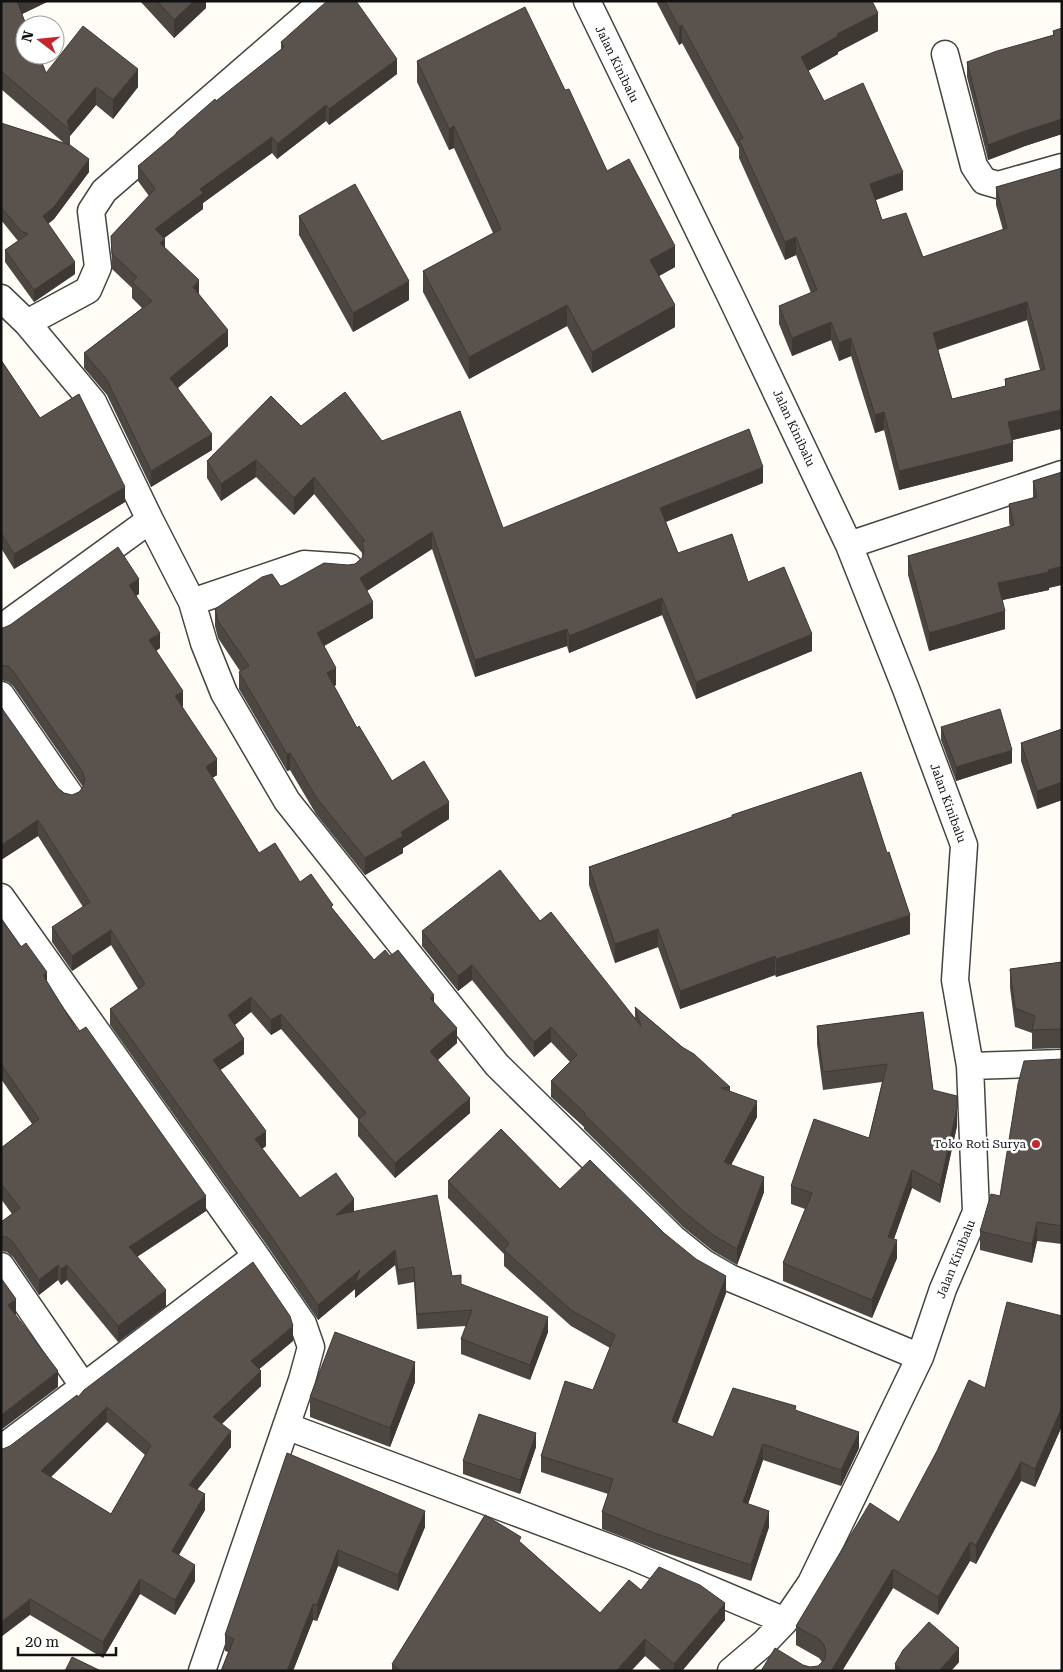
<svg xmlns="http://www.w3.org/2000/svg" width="1063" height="1672" font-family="'Roboto Serif',serif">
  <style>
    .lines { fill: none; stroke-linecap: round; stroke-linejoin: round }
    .street-casing { stroke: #444; stroke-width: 29 }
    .street { stroke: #fff; stroke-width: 26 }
    .wall { fill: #4d4742; fill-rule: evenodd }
    .shaded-wall { fill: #3f3936 }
    .building { fill: #5a524d; stroke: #3f3936; fill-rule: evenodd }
    .poi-dot { fill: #c4262e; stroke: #fff; stroke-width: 2 }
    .labels { text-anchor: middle; stroke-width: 5; stroke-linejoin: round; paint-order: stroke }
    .street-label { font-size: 12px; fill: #111; stroke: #fff }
    .poi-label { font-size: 12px; fill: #111; stroke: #fff; text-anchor: end }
  </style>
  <rect width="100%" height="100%" fill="#fffdf5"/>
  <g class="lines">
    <g class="street-casing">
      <path id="street" d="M587 1 731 297 849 545 906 689 964 845 955 980 970 1066 976 1212 943 1289 920 1357 811 1583 785 1621 764 1643 731 1671
        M945 54 974 166 984 181 998 185 1062 167
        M1 298 27 323 93 402 150 520 192 602 204 643 224 693 287 801 497 1065 673 1238 704 1263 730 1278 920 1357
        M27 323 88 290 98 267 91 211 104 191 323 1
        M849 545 1062 474
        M192 602 304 564 349 567
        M1 628 150 520
        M1 695 70 795
        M1 897 256 1256 303 1324 311 1347 302 1380 202 1671
        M970 1066 1062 1063
        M1 1266 84 1387
        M286 1426 629 1555 785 1621
        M1 1449 256 1256"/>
    </g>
    <use href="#street" class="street"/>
  </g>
  <path class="wall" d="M1 1H49L22 14 46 73 138 87 113 119 96 105 70 136V145L89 172 54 219 48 224 75 274 34 302 5 262V250L18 241 1 220V123L64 143 1 89Z
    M140 1H206V8L174 38Z
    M656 1H872L878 31 838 52V54L808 71 824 101 903 190 876 200 882 220 923 257 1003 230 996 205V187L1062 168V435L1060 429 1012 440 1013 461 899 490 884 430 875 433 851 356 839 361 831 340 792 356 779 324V306L811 293 796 255 785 260 739 158V148L682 43 679 45ZM1027 320 1040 370 1005 379V386L952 399 938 350Z
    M1062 28V134L1025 146 988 160 967 77V62L1053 35V31Z
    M281 42 397 74 329 125 326 121 277 159 272 153 203 203V209L164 238 165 248 199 294 228 346 178 388 212 450 151 487 107 395 84 368V353L142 308 132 298V288L112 269 111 236 149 196 138 181V166L176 135V133L281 50Z
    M417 61 565 90 607 171 675 267 659 276 675 327 592 373 567 326 469 379 423 292V271L493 233 454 148 449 150 417 82Z
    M299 216 409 300 353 332 299 235Z
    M1 360 40 418 125 502 14 569 1 548Z
    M301 426 382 441 503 528 763 483 666 522 678 553 748 582 812 651 696 699 662 615 569 653 567 646 475 677 432 549 367 591 373 618 324 646 336 685 334 686 357 728 392 781 449 819 403 848V853L365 875 316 814 290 770 287 771 239 689V672L240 671 218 638 215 626V609L348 565 355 564 362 558V553L314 494 294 515 256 477 221 501 207 478V461Z
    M1062 472 1049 590 1002 600 1005 629 929 651 908 575V556L1010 527 1009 522V504L1033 498V481Z
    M139 594 136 596 160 648 156 651 183 706 182 707 217 775 212 778 259 853 300 882 333 909 374 960 434 1002 457 1043 438 1060 470 1113 395 1178 358 1136V1120H359L281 1029 271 1035 251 1012 235 1025 244 1054 220 1070 266 1146 262 1149 300 1198 354 1211 452 1276 461 1284 548 1332 530 1380 461 1354V1339L466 1326 417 1329 414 1282 398 1285 395 1265 355 1298V1289L318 1320 268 1247 110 1025V1009L138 989 111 945 72 971 52 942V927L83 907 38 836 1 860 58 788 64 793 72 795 79 792 83 787 13 686 8 682 1 680V627L3 628Z
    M941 727 1012 763 956 781 941 740Z
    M1062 729V800L1037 809 1021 761V743Z
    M732 815 910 934 776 977 775 975 680 1009 658 947 615 963 589 885V867L732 817Z
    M1 918 47 982 78 1032 206 1211 137 1257 166 1306 118 1342 67 1280 61 1285 58 1280 39 1295 13 1257 7 1252 1 1251V1222L12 1214 1 1199V1148L32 1124 1 1079Z
    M540 921 635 1018V1007L730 1087V1092L757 1117 731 1165 764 1192 737 1265 713 1251 683 1227 584 1129V1127L551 1097V1081L570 1062 551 1042 534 1057 472 980 458 991 422 946V931Z
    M1062 962V1048L1032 1049V1033L1015 1027 1010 988V969Z
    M923 1012 933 1090 957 1126 940 1203 912 1188 894 1239 897 1258 872 1318 783 1281V1263L805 1209 791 1204V1186L869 1138 882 1082 823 1090 817 1044V1026Z
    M1062 1059V1244L1037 1241 1032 1263 980 1250V1231L1000 1196Z
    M448 1181 560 1189 664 1233 726 1293 677 1423 713 1437 796 1411 859 1448 841 1486 763 1460 748 1504 769 1527 751 1581 654 1549 602 1529V1512L608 1494 541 1472V1456L593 1390 610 1348 571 1326 504 1266V1254L448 1198Z
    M1062 1316V1426L1035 1487 1021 1481 976 1564 970 1561 938 1615 893 1588 842 1671H761L803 1665 810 1667 818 1666 822 1662 819 1658 796 1645V1626L899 1522 985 1388Z
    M293 1341 259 1369 261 1386 222 1424 231 1447 197 1490 205 1510 179 1555 195 1581 175 1615 140 1594 103 1658 30 1615 3 1449 10 1446 78 1397ZM107 1422 145 1455 111 1514 50 1477Z
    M415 1382 390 1447 310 1417V1397Z
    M536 1447 520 1494 463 1474V1461Z
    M287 1453 425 1527 398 1591 338 1566 317 1621 313 1620 293 1671H221L228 1652 225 1651V1635Z
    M521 1543 600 1613 641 1590 725 1620 682 1671H662L645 1656 631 1671H392V1664Z
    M959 1662 951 1671H895V1664Z"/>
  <path class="shaded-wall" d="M16 1H49L16 17Z
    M194 1H206V8L174 38V20Z
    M878 13V31L838 52V54L801 75V57L837 34Z
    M682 25V43L679 45V27Z
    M397 59V74L329 125V109Z
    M138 69V87L113 119V100Z
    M96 87V105L70 136V130L67 121Z
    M326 105V121L277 159V144Z
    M1062 119V134L1025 146 988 160V145L1025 131Z
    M454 126V148L449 150V129Z
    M272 137V153L203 203V209L155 245V229L200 189Z
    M89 159V172L54 219 43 228V216Z
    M903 172V190L870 202V184Z
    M796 237V255L785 260V242Z
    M165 239V254L160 243Z
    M675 246V267L650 281V260Z
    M75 262V274L34 302V290Z
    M199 280V296L193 287Z
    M409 281V300L353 332V313Z
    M1027 302V320L933 351V333Z
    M567 305V326L469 379V357Z
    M675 305V327L592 373V352Z
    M831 322V340L792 356V338Z
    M228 330V346L170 394V378Z
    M851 338V356L839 361V343Z
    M1060 410V429L1008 441V422Z
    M884 412V430L875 433V415Z
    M212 434V450L151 487V471Z
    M1013 443V461L899 490V471Z
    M256 460V477L221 501V484Z
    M763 467V483L660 524V508Z
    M314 477V494L294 515V498Z
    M125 487V502L14 569V554Z
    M432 532V549L360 595V578Z
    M1062 566V585L1049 588V590L998 601V583Z
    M139 579V594L129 600V585Z
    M662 598V615L569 653V636Z
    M373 602V618L317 650V633Z
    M1005 611V629L929 651V633Z
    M567 629V646L475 677V660Z
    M160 633V648L149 656V640Z
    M812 634V651L696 699V682Z
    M336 668V685L327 690V673Z
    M183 691V706L175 712V696Z
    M1012 750V763L956 781V767Z
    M290 753V770L287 771V754Z
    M217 759V775L206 782V767Z
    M1062 782V800L1037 809V791Z
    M449 802V819L403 848V853L365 875V858L401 832Z
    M38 820V836L1 860V845Z
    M910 915V934L776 977V959Z
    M658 929V947L615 963V944Z
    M111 930V945L72 971V956Z
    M775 956V975L680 1009V991Z
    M472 965V980L458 991V976Z
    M47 972V988L43 975Z
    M434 995V1010L430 998Z
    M251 997V1012L228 1030V1015Z
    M281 1014V1029L271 1035V1020Z
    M551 1027V1042L534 1057V1042Z
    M457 1028V1043L430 1066V1051Z
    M244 1039V1054L213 1075V1060Z
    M470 1098V1113L395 1178V1163Z
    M757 1101V1117L724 1178V1162Z
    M957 1108V1126L940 1203V1185Z
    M266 1131V1146L255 1154V1139Z
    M912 1170V1188L888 1255V1237Z
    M764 1177V1192L737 1265V1249Z
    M206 1196V1211L129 1262V1247Z
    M354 1199V1214L336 1215Z
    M1037 1222V1241L1032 1263V1244Z
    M897 1240V1258L872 1318V1300Z
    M395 1250V1265L355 1298V1289L318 1320V1305L360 1270Z
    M58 1265V1280L39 1295V1280Z
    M67 1265V1280L61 1285V1269Z
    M726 1276V1293L672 1438V1421Z
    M166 1290V1306L118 1342V1326Z
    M16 1299V1314L8 1321V1305Z
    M548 1317V1332L530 1380V1365Z
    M293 1326V1341L251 1376V1361Z
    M415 1362V1382L390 1447V1428Z
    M58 1371V1387L1 1430V1415Z
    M261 1371V1386L213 1432V1417Z
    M107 1407V1422L41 1487V1471Z
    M1062 1407V1426L1035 1487V1469Z
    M231 1431V1447L189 1500V1485Z
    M859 1432V1448L841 1486V1470Z
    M536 1433V1447L520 1494V1480Z
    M763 1444V1460L743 1519V1502Z
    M1021 1462V1481L976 1564V1545Z
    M205 1494V1510L172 1566V1551Z
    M425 1511V1527L398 1591V1575Z
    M769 1511V1527L751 1581V1565Z
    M970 1542V1561L938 1615V1597Z
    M338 1550V1566L317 1621V1605Z
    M195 1565V1581L175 1615V1600Z
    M893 1569V1588L842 1671H831Z
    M140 1579V1594L103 1658V1642Z
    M30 1599V1615L1 1637V1622Z
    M725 1603V1620L682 1671H674V1664Z
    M313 1604V1620L293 1671H287Z
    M645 1639V1656L631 1671H616Z
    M959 1648V1662L951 1671H939Z"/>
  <path class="building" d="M1 1H17L26 25H25V55H39L46 73 83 26 138 69 113 100 96 87 67 121 70 130 1 71Z
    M157 1H194L174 20Z
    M327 1H356L397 59 329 109 326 105 277 144 272 137 200 189 203 193 155 229 165 239 160 243 199 280 193 287 228 330 170 378 212 434 151 471 107 380 84 353 152 301 132 282 137 277 112 254 111 236 155 189 138 166 176 134V133L215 99 216 101 284 47 281 42Z
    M665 1H872L878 13 837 34 838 36 801 57 824 101 863 83 903 172 870 184 882 220 906 213 923 257 1007 228 996 187 1062 168V417L1060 410 1008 422 1013 443 899 471 884 412 875 415 851 338 839 343 831 322 792 338 779 306 817 290 796 237 785 242 739 140 743 138 682 25 679 27ZM1027 302 1045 369 1005 379 1006 386 952 399 933 333Z
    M525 7 565 90 569 89 607 171 629 159 675 246 650 260 675 305 592 352 567 305 469 357 423 271 501 229 454 126 449 129 417 61Z
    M1062 28V119L1025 131 988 145 967 62 997 51 1054 35 1053 31Z
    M1 123 70 145 89 159 54 207 43 216 75 262 34 290 5 250 28 234 21 231 1 207Z
    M355 184 409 281 353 313 299 216Z
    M1 360 40 418 79 394 125 487 14 554 1 533Z
    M345 392 382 441 460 411 503 528 749 429 763 467 660 508 678 553 732 534 748 582 784 567 812 634 696 682 662 598 569 636 567 629 475 660 432 532 360 578 373 602 317 633 336 668 327 673 357 728 359 726 392 781 424 761 449 802 401 832 403 836 365 858 316 797 290 753 287 754 239 672 249 666 218 621 215 609 262 577 272 574 281 587 324 563 348 565 355 564 362 558 364 551 362 542 365 541 314 477 294 498 256 460 221 484 207 461 271 396 301 426Z
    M1062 472V566L1048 570 1049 572 998 583 1005 611 929 633 908 556 1014 525 1009 504 1037 497 1033 481Z
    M118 547 139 579 129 585 160 633 149 640 183 691 175 696 217 759 206 767 259 853 275 843 300 882 311 874 333 905 331 907 374 960 385 950 390 956 398 950 434 995 430 998 457 1028 430 1051 470 1098 395 1163 358 1120 366 1113 281 1014 271 1020 251 997 228 1015 244 1039 213 1060 266 1131 255 1139 300 1198 336 1173 354 1199 336 1215 437 1195 452 1276 461 1275V1284L548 1317 530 1365 461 1339 472 1310 417 1314 414 1267 398 1270 395 1250 355 1283 360 1270 318 1305 268 1232 110 1009 145 984 111 930 72 956 52 927 90 902 38 820 1 845V707L58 788 64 793 72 795 79 792 83 787 85 779 82 771 13 671 8 666 1 665V627L3 628 10 625Z
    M1000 709 1012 750 956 767 941 727Z
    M1062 729V782L1037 791 1021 743Z
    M861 772 887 853 889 852 910 915 776 959 775 956 680 991 658 929 615 944 589 867 732 817V815Z
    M500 870 540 921 551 912 641 1026 635 1007 682 1047 694 1054 730 1087 721 1088 757 1101 724 1162 764 1177 737 1249 713 1235 683 1211 584 1114 585 1113 551 1081 577 1055 551 1027 534 1042 472 965 458 976 422 931Z
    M1 918 21 947 26 943 47 972 43 975 78 1032 86 1027 206 1196 129 1247 166 1290 118 1326 67 1265 61 1269 58 1265 39 1280 13 1242 7 1237 1 1236V1222L20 1208 1 1184V1148L39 1119 1 1064Z
    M1062 962V1029L1032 1030 1035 1016 1015 1008 1010 969Z
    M923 1012 933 1090 957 1096V1108L940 1185 912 1170 888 1237 897 1240 872 1300 783 1263 812 1193 791 1186 814 1119 869 1138 887 1064 823 1072 817 1026Z
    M1062 1059V1226L1037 1222 1032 1244 980 1231 991 1194 1000 1196 1018 1084 1024 1061Z
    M501 1129 560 1189 590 1160 664 1233 696 1259 726 1276 672 1421 713 1437 733 1388 796 1406 795 1410 859 1432 841 1470 763 1444 743 1502 769 1511 751 1565 654 1533 602 1512 613 1479 541 1456 565 1381 593 1390 615 1335 571 1310 504 1250 509 1243 448 1181Z
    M253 1262 290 1316 293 1326 251 1361 261 1371 213 1417 231 1431 189 1485 205 1494 172 1551 195 1565 175 1600 140 1579 103 1642 30 1599 1 1622V1448L3 1449 10 1446 77 1395 78 1397 84 1390ZM107 1407 151 1445 111 1514 41 1471Z
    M1 1278 16 1299 8 1305 58 1371 1 1415Z
    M1007 1302 1062 1316V1407L1035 1469 1021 1462 976 1545 970 1542 938 1597 893 1569 831 1671H761L775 1648 803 1665 810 1667 818 1666 824 1660 826 1653 824 1645 819 1639 796 1626 870 1503 899 1522 937 1451 969 1380 985 1388Z
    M335 1332 415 1362 390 1428 310 1397Z
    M479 1414 536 1433 520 1480 463 1461Z
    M287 1453 425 1511 398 1575 338 1550 317 1605 313 1604 287 1671H221L234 1639 225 1635Z
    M485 1515 521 1537 519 1541 600 1613 629 1580 641 1590 659 1567 700 1585 725 1603 674 1664 645 1639 616 1671H401L392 1664Z
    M929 1622 959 1648 939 1671H902L895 1664 903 1650Z
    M72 1657 101 1671H65Z"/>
  <circle class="poi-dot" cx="1036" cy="1144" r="5"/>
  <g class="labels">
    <g class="street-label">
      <text transform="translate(617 64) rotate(64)" y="4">Jalan Kinibalu</text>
      <text transform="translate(794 428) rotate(65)" y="4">Jalan Kinibalu</text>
      <text transform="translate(948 803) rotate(70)" y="4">Jalan Kinibalu</text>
      <text transform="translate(956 1259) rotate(-68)" y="4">Jalan Kinibalu</text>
    </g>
    <g class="poi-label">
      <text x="1026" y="1148">Toko Roti Surya</text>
    </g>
  </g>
  <rect width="1063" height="1672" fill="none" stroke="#111111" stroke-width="5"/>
  <g transform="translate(40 40) rotate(286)"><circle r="24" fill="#ffffff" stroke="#a0a0a0"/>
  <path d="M0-4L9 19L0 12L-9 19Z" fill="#c4262e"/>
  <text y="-8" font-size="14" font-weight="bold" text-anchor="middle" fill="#111111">N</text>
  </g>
  <path d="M18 1647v8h98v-8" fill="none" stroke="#111111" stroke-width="2.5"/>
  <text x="25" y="1647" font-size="15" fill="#111111" stroke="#ffffff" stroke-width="4" paint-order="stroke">20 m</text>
</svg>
